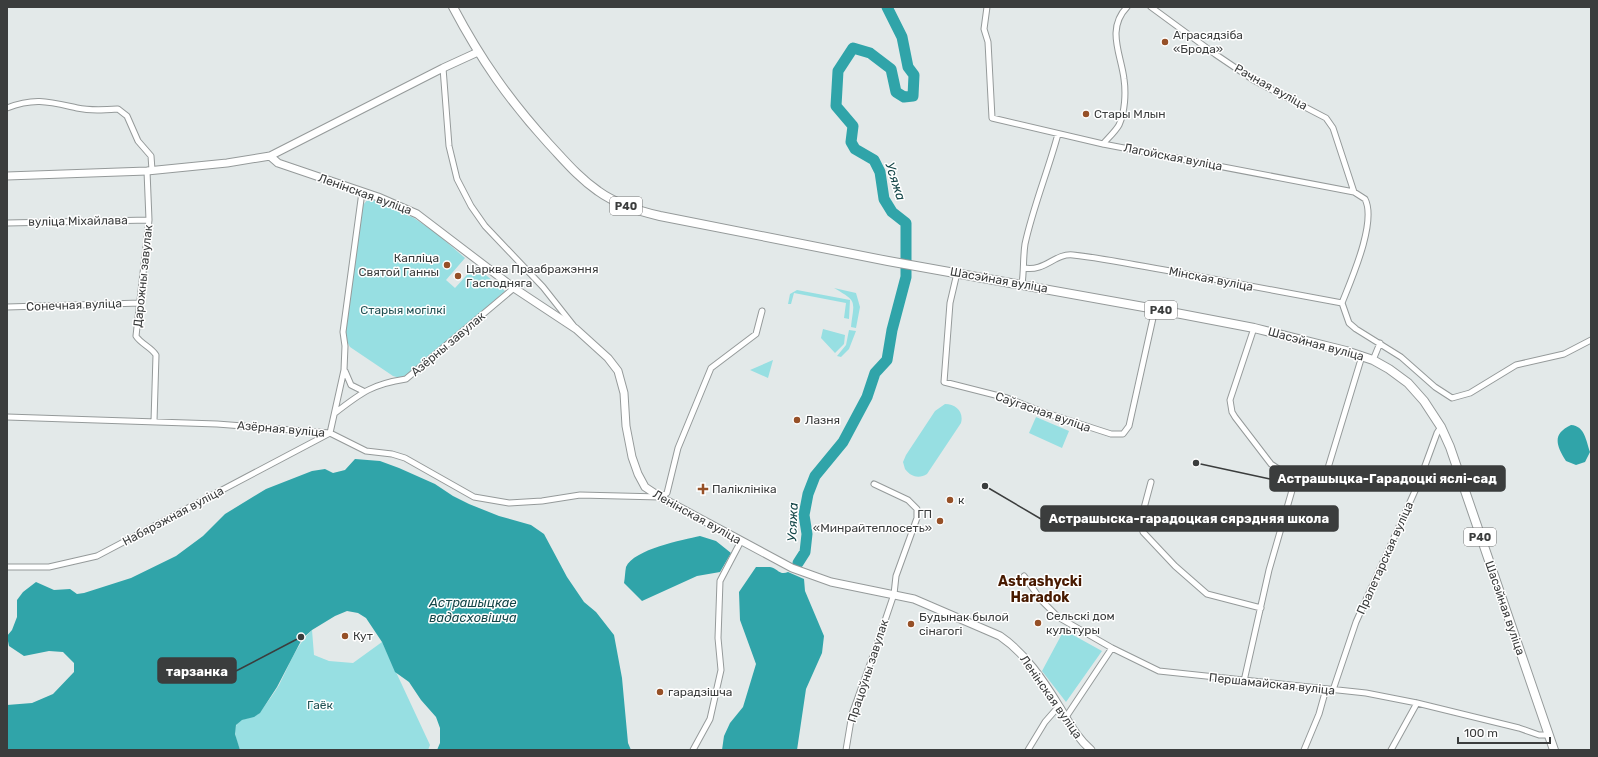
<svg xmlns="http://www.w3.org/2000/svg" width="1598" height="757" font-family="Rubik,sans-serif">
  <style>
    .green { fill: #97dfe2 }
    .water { fill: #30a4a9 }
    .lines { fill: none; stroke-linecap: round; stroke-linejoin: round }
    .river { stroke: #30a4a9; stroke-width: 11 }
    .street-casing { stroke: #959a9a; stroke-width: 7 }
    .secondary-casing { stroke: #959a9a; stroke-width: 9 }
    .primary-casing { stroke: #959a9a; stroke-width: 10 }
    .street { stroke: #fff; stroke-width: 5 }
    .secondary { stroke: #fff; stroke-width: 7 }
    .primary { stroke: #fff; stroke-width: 8 }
    .poi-dot { fill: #965027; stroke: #fff; stroke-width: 1.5 }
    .labels { text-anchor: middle; stroke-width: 3; stroke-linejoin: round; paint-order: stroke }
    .shield { fill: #fff; stroke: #767777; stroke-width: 1 }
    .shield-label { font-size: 11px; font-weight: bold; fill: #3b3d3d }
    .poi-label { font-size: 12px; fill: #3b3d3d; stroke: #fff; text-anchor: start }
    .street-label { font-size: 12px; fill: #3b3d3d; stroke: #fff }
    .park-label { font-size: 12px; fill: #225254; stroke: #fff }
    .water-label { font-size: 13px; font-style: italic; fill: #144648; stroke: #fff }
    .quarter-label { font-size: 14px; font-weight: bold; fill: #481a00; stroke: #fff }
    .leader { fill: none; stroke: #3b3d3d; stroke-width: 1.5 }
    .callout-dot { fill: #3b3d3d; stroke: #fff; stroke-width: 1.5 }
    .callout { fill: #3b3d3d; stroke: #3b3d3d; stroke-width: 1.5 }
    .callout-label { font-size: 13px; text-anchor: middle; font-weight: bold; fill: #fff }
  </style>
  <rect width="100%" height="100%" fill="#e3e9e9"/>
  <path class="green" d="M369 198 414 218 436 233 465 258 446 280 455 288 475 266 505 291 406 377 400 378 393 376 350 347 345 338 363 205Z
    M834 288 856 293 860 307 856 328 851 327C854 300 858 302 834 288Z
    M797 290 850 300 849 319 844 318 846 303 794 293 791 304H788L790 294Z
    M823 329 845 335 844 344 835 353 821 338Z
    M849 330 856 331 849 349 841 357 837 356 846 345Z
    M773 360 768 378 750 370Z
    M945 404C956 404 964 412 961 423L927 474C919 479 911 477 905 469L903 462 906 455 935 411Z
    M1036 417 1069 431 1062 448 1029 433Z
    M312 630 314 655 329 661 353 663 382 642 430 745 428 750H240C238 743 233 734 236 726 240 716 255 720 261 711 267 702 274 694 279 685 289 666 296 645 312 630Z
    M1064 630 1102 651 1066 702 1042 671Z"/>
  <path class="water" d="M1571 425C1585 426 1586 441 1590 452L1585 462 1576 465 1566 461C1556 445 1552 434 1571 425Z
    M355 459 380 461 399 468 435 484 453 496 469 504 499 516 531 525 544 534 567 577 584 602 596 612 614 635 622 678 628 743 631 750H437L440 743V728L436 717 421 700 409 682 395 672 382 642 366 618 358 613 347 611 335 616 312 630 302 639 277 687 260 713 254 717 242 720 236 725 235 734 240 750H7V705L32 703 53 694 74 672V663L63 652 49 651 24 656 9 646 7 636 12 630 17 617V600L23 592 36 582 54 590 70 589 77 594 84 593 131 578 176 556 203 536 225 514 266 489 312 471 325 469 333 473 345 470Z
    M700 536 716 541 731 553 720 572 697 576 642 601 624 583C625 578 625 572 626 567 634 549 683 540 700 536Z
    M756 567C760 567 765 567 770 567 777 568 780 576 788 572L804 579 805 591 824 636 822 653 806 689 797 750H722L724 736 730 723 743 707 756 664 740 620 739 592Z"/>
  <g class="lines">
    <path class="river" d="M798 563 805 552 807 534 804 515 808 494 815 476 843 442 867 397 875 373 887 360 892 330 906 277V223L892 212 884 199 880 172 874 160 855 149 851 142 853 126 836 106 838 71 853 48 870 53 891 69 896 92 904 97 913 96 914 75 908 67 902 37 887 7"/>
    <g class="street-casing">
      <path id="street" d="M987 7 984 29 988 42 992 118 1103 144 1354 192 1365 199C1377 222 1351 280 1342 303
        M1151 7 1215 54 1255 81 1326 118 1333 128 1354 192
        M443 68 449 146 457 179 471 206 485 226 543 287 573 325
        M7 108C35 97 50 102 77 108 91 111 104 110 118 109L127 116 138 141 151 156 152 170
        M1103 144C1108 138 1115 132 1119 125 1125 112 1126 93 1124 79 1121 54 1106 29 1127 7
        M147 171 149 220 136 336C141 344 151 347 156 355L154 421
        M7 223 149 220
        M1024 268C1045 272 1055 253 1073 255 1109 259 1145 267 1181 273 1235 283 1289 293 1342 303
        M957 273 950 303 944 382 1007 398 1040 411 1111 434H1123L1129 426 1155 309
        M1022 284C1024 271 1023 257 1025 244 1033 207 1048 171 1058 134
        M1342 303 1349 323 1356 329 1401 357 1435 387 1452 398 1470 393 1516 365 1564 354 1591 340
        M7 307 141 303
        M1254 328 1230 400 1232 412 1235 417 1271 464 1295 480
        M1373 360 1380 343
        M345 371 351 385 363 391
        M335 413C362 392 373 384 406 379L514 288
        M7 417 217 424 330 433 366 451 392 454 405 458 474 497 509 503 542 501 580 495 660 497 667 493 678 448 711 368 756 334 762 311
        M1151 482 1140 523 1143 532 1175 566 1207 594 1261 608
        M7 567H49L97 556 330 433 344 370 345 346 343 332 362 192
        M1024 576 1041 600 1058 617 1112 648 1159 671 1366 693 1417 703 1519 728 1539 735H1548
        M1244 681 1269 570 1295 480 1315 485 1324 481 1362 356
        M1333 690 1356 622 1419 482 1437 433 1441 427
        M1066 717 1112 648
        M693 750 710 719 721 670 718 638 720 581 741 541
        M846 750 852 714 874 653 894 594 896 576 917 518V509L908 500 874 484
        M1028 750 1045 722 1059 706
        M1304 750 1319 714 1326 689
        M1391 750 1417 703"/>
    </g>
    <g class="secondary-casing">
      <path id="secondary" d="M270 156 278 163 378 197 417 214 514 288 576 329 608 358 618 371 624 393 626 426 632 457 638 474 645 487 660 497 792 568 831 582 914 599 1000 636C1025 653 1043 680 1059 706 1069 722 1076 737 1091 750
        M7 176 147 171 227 163 270 156 443 68 478 52"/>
    </g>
    <g class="primary-casing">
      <path id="primary" d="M453 7C481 60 509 100 549 144 565 161 579 178 598 191 616 204 638 211 660 216L888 261 1155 309 1254 328 1346 351 1373 360 1389 369 1408 383 1424 401 1441 427 1450 447 1554 750"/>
    </g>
    <use href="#street" class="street"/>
    <use href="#secondary" class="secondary"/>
    <use href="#primary" class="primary"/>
  </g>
  <g class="poi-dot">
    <circle cx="1165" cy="42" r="4"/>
    <circle cx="1086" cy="114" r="4"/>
    <circle cx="447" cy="265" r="4"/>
    <circle cx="458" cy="276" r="4"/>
    <circle cx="797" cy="420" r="4"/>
    <path d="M701 483h4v4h4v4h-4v4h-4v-4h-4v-4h4z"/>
    <circle cx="950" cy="500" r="4"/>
    <circle cx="940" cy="521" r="4"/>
    <circle cx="1038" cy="623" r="4"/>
    <circle cx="911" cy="624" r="4"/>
    <circle cx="345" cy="636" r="4"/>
    <circle cx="660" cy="692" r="4"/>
  </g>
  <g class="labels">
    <g class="shield">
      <rect x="610" y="197" width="32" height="18" rx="3"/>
      <rect x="1145" y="301" width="32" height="18" rx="3"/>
      <rect x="1464" y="528" width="32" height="18" rx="3"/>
    </g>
    <g class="shield-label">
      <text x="626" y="210">Р40</text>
      <text x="1161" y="314">Р40</text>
      <text x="1480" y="541">Р40</text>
    </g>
    <g class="poi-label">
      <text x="1173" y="39">Аграсядзіба<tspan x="1173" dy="14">«Брода»</tspan></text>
      <text x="1094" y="118">Стары Млын</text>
      <text x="439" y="262" text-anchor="end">Капліца<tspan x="439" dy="14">Святой Ганны</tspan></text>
      <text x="466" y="273">Царква Праабражэння<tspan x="466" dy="14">Гасподняга</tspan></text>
      <text x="805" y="424">Лазня</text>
      <text x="712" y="493">Паліклініка</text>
      <text x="958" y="504">к</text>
      <text x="932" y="518" text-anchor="end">ГП<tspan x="932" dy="14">«Минрайтеплосеть»</tspan></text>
      <text x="1046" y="620">Сельскі дом<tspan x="1046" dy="14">культуры</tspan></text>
      <text x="919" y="621">Будынак былой<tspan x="919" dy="14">сінагогі</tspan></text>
      <text x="353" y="640">Кут</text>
      <text x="668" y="696">гарадзішча</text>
    </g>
    <g class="street-label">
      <text transform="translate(1271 87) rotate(29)" y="4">Рачная вуліца</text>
      <text transform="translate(1173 157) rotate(11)" y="4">Лагойская вуліца</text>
      <text transform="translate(365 194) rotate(20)" y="4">Ленінская вуліца</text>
      <text transform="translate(78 221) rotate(-1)" y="4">вуліца Міхайлава</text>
      <text transform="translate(143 276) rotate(-84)" y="4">Дарожны завулак</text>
      <text transform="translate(1211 279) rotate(11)" y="4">Мінская вуліца</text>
      <text transform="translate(999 280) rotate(10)" y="4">Шасэйная вуліца</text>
      <text transform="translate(74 305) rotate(-2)" y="4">Сонечная вуліца</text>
      <text transform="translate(448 344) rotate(-40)" y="4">Азёрны завулак</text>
      <text transform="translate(1316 344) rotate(15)" y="4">Шасэйная вуліца</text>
      <text transform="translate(1043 412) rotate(19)" y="4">Саўгасная вуліца</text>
      <text transform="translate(281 429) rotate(5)" y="4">Азёрная вуліца</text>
      <text transform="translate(173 516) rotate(-28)" y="4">Набярэжная вуліца</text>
      <text transform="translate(697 517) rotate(29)" y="4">Ленінская вуліца</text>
      <text transform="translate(1385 558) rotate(-66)" y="4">Пралетарская вуліца</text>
      <text transform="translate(1505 608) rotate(71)" y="4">Шасэйная вуліца</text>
      <text transform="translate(868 671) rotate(-72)" y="4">Працоўны завулак</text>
      <text transform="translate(1272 684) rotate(6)" y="4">Першамайская вуліца</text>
      <text transform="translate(1051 697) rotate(55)" y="4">Ленінская вуліца</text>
    </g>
    <g class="park-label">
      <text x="403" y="314">Старыя могілкі</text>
      <text x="320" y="709">Гаёк</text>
    </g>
    <g class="water-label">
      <text transform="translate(896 181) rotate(72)" y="5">Усяжа</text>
      <text transform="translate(792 522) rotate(-88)" y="5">Усяжа</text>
      <text x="473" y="607">Астрашыцкае<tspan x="473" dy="15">вадасховішча</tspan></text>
    </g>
    <g class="quarter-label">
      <text x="1040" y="586">Astrashycki<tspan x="1040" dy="16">Haradok</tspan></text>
    </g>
  </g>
  <path class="leader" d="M1196 463L1270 479M985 486L1041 519M301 637L236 671"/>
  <g class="callout-dot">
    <circle cx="1196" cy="463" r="4"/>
    <circle cx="985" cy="486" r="4"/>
    <circle cx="301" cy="637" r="4"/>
  </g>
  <g class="callout">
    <rect x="1270" y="466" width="235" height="25" rx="4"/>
    <rect x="1041" y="506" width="297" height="25" rx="4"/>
    <rect x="158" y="658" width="78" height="25" rx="4"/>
  </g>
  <g class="callout-label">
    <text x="1387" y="483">Астрашыцка-Гарадоцкі яслі-сад</text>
    <text x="1189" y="523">Астрашыска-гарадоцкая сярэдняя школа</text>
    <text x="197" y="676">тарзанка</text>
  </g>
  <rect width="1598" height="757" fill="none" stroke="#3b3d3d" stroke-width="16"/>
  <path d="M1458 737v6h92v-6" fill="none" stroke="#3b3d3d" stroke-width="2"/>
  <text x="1464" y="737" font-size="12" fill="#3b3d3d" stroke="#ffffff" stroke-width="3" paint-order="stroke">100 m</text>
</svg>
